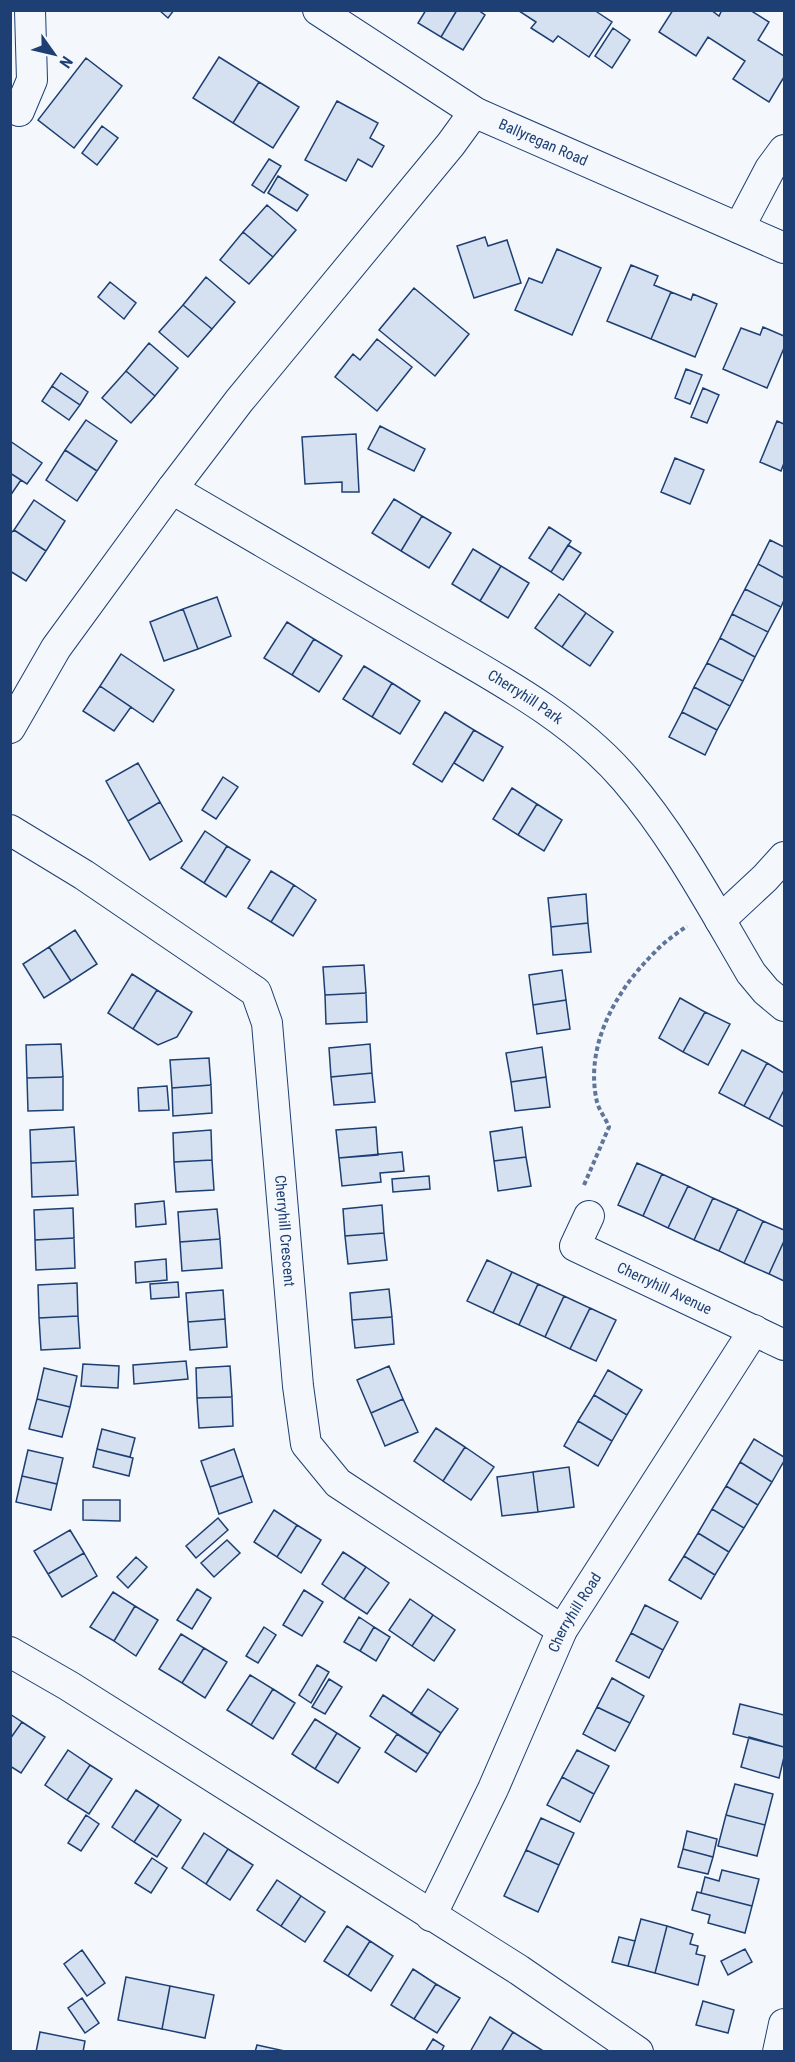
<svg xmlns="http://www.w3.org/2000/svg" width="795" height="2062" font-family="'Roboto Condensed',sans-serif">
  <style>
    .building { fill: #d5e0f0; stroke: #1d3f73; stroke-width: 1.5 }
    .lines { fill: none; stroke-linecap: round; stroke-linejoin: round }
    .minor-casing { stroke: #1d3f73; stroke-width: 32 }
    .path { stroke: #5e769c; stroke-width: 4; stroke-dasharray: 4.5 3; stroke-linecap: butt }
    .minor { stroke: #f4f7fb; stroke-width: 30 }
    .labels { text-anchor: middle; stroke-width: 4.5; stroke-linejoin: round; paint-order: stroke }
    .street-label { font-size: 15px; fill: #1d3f73; stroke: #f4f7fb }
  </style>
  <rect width="100%" height="100%" fill="#f4f7fb"/>
  <path class="building" d="M159 10H174L168 18Z
    M426 10H457L441 37 418 23Z
    M457 10H478L485 15 463 50 441 37Z
    M594 10 612 22 589 57 558 36 553 42 531 28 536 22 519 11Z
    M673 10H711L719 16 722 10H750L769 22 758 40 784 56V77L769 102 733 79 745 61 708 37 696 56 659 32Z
    M613 28 630 40 612 68 595 56Z
    M219 57 259 82 233 123 193 98Z
    M86 58 122 86 74 148 38 120Z
    M259 82 299 107 273 148 233 123Z
    M337 101 378 123 370 138 384 146 372 167 358 159 346 181 305 160Z
    M102 126 118 138 97 165 82 153Z
    M269 159 281 166 264 193 252 185Z
    M278 176 308 195 297 211 268 193Z
    M267 205 296 230 273 257 243 232Z
    M243 232 273 257 249 284 220 260Z
    M485 237 488 246 507 240 521 283 474 298 457 246Z
    M557 249 601 268 572 335 515 310 529 278 542 283Z
    M631 265 658 276 654 285 671 292 651 339 607 321Z
    M206 277 235 302 212 329 183 305Z
    M110 282 136 303 124 319 98 297Z
    M414 288 469 334 435 376 379 330Z
    M671 292 691 300 693 294 717 304 695 357 651 339Z
    M183 305 212 329 188 357 159 332Z
    M763 327 784 336V348L767 388 723 369 741 328 760 335Z
    M377 339 412 367 377 411 335 377 353 354 360 360Z
    M149 343 178 368 155 396 126 371Z
    M686 369 702 375 690 404 675 398Z
    M126 371 155 396 131 423 102 398Z
    M61 373 88 392 80 405 52 386Z
    M52 386 80 405 69 420 42 401Z
    M703 388 719 395 707 423 691 417Z
    M86 420 117 441 97 471 65 450Z
    M777 421 784 424V463L781 471 760 462Z
    M380 426 425 449 414 471 368 449Z
    M356 434 359 492H342V482L305 484 302 437Z
    M10 441 42 463 27 484 10 473Z
    M65 450 97 471 77 501 46 480Z
    M675 458 704 470 690 504 661 492Z
    M10 473 21 480 10 496Z
    M394 499 422 516 401 551 372 533Z
    M34 500 65 521 46 551 14 530Z
    M422 516 451 533 429 568 401 551Z
    M549 527 571 541 551 572 529 558Z
    M14 530 46 551 26 581 10 571V534Z
    M770 540 784 547V578L758 564Z
    M568 545 581 553 563 580 551 572Z
    M473 549 501 566 480 601 452 584Z
    M758 564 784 578V600L781 607 745 589Z
    M501 566 529 583 508 618 480 601Z
    M745 589 781 607 768 632 732 614Z
    M559 594 586 613 562 647 535 628Z
    M217 597 231 636 198 649 183 609Z
    M183 609 198 649 164 661 150 622Z
    M586 613 613 632 590 666 562 647Z
    M732 614 768 632 755 657 720 638Z
    M287 622 314 639 292 675 264 658Z
    M720 638 755 657 743 681 707 663Z
    M314 639 342 656 319 692 292 675Z
    M121 654 174 690 153 722 100 686Z
    M707 663 743 681 730 706 694 687Z
    M364 666 392 683 372 717 343 699Z
    M392 683 420 701 400 734 372 717Z
    M100 686 131 707 114 731 83 711Z
    M694 687 730 706 717 730 682 712Z
    M445 712 474 730 442 782 413 764Z
    M682 712 717 730 705 755 669 737Z
    M474 730 503 747 483 781 454 763Z
    M138 763 160 802 128 821 106 781Z
    M223 777 238 787 216 819 202 810Z
    M512 788 537 804 518 835 493 819Z
    M160 802 182 841 150 860 128 821Z
    M537 804 562 820 544 851 518 835Z
    M205 831 227 846 204 883 181 868Z
    M227 846 250 860 226 897 204 883Z
    M271 871 294 885 271 922 248 908Z
    M294 885 316 900 293 936 271 922Z
    M586 894 588 923 551 927 548 898Z
    M588 923 591 952 553 955 551 927Z
    M75 930 97 964 71 981 49 947Z
    M49 947 71 981 44 998 23 964Z
    M364 965 366 993 325 995 323 967Z
    M562 970 566 1000 533 1005 529 975Z
    M132 974 157 990 133 1029 108 1013Z
    M157 990 192 1012 177 1037 158 1045 133 1029Z
    M366 993 367 1022 326 1024 325 995Z
    M680 998 705 1012 683 1052 659 1038Z
    M566 1000 570 1029 537 1034 533 1005Z
    M705 1012 730 1024 708 1065 683 1052Z
    M61 1044 63 1077 27 1078 26 1045Z
    M370 1044 372 1073 331 1077 329 1048Z
    M542 1047 546 1077 511 1082 506 1053Z
    M742 1050 767 1063 744 1106 719 1093Z
    M209 1058 211 1085 172 1088 170 1060Z
    M767 1063 784 1073V1090L769 1119 744 1106Z
    M372 1073 375 1102 334 1105 331 1077Z
    M63 1077V1110L28 1111 27 1078Z
    M546 1077 550 1107 515 1111 511 1082Z
    M211 1085 212 1113 173 1116 172 1088Z
    M167 1086 169 1110 139 1111 138 1088Z
    M784 1090V1127L769 1119Z
    M74 1127 76 1161 31 1163 30 1130Z
    M376 1127 378 1155 339 1158 336 1130Z
    M522 1127 526 1157 494 1161 490 1132Z
    M211 1130 212 1160 174 1162 173 1133Z
    M402 1152 404 1171 380 1173 381 1182 342 1186 339 1158Z
    M526 1157 531 1186 498 1191 494 1161Z
    M212 1160 214 1190 176 1192 174 1162Z
    M76 1161 78 1195 32 1197 31 1163Z
    M637 1163 662 1174 643 1216 618 1205Z
    M662 1174 688 1186 668 1228 643 1216Z
    M429 1176 430 1189 393 1192 392 1179Z
    M688 1186 713 1198 694 1240 668 1228Z
    M713 1198 738 1209 719 1251 694 1240Z
    M164 1201 166 1224 136 1227 135 1204Z
    M382 1205 384 1233 345 1236 343 1209Z
    M73 1208 74 1238 35 1240 34 1210Z
    M217 1209 220 1239 180 1242 178 1212Z
    M738 1209 763 1221 744 1263 719 1251Z
    M763 1221 784 1230V1241L769 1274 744 1263Z
    M384 1233 387 1260 348 1264 345 1236Z
    M74 1238 75 1268 36 1270 35 1240Z
    M220 1239 222 1268 182 1271 180 1242Z
    M784 1241V1281L769 1274Z
    M166 1259 167 1280 136 1283 135 1262Z
    M487 1260 512 1272 493 1313 467 1301Z
    M512 1272 538 1284 519 1325 493 1313Z
    M178 1282 179 1297 151 1299 150 1284Z
    M77 1283 78 1316 39 1318 38 1285Z
    M538 1284 564 1296 545 1337 519 1325Z
    M389 1289 392 1317 352 1320 350 1293Z
    M223 1290 225 1319 188 1322 186 1293Z
    M564 1296 590 1308 570 1349 545 1337Z
    M590 1308 616 1320 596 1361 570 1349Z
    M78 1316 80 1348 41 1350 39 1318Z
    M392 1317 394 1344 355 1348 352 1320Z
    M225 1319 227 1347 190 1350 188 1322Z
    M186 1361 188 1379 134 1384 133 1365Z
    M83 1364 119 1366 118 1388 81 1386Z
    M230 1366 232 1397 197 1398 196 1368Z
    M389 1366 403 1399 371 1413 357 1380Z
    M44 1368 77 1376 70 1407 37 1399Z
    M608 1370 642 1390 627 1415 594 1395Z
    M594 1395 627 1415 612 1441 578 1421Z
    M232 1397 233 1426 199 1428 197 1398Z
    M37 1399 70 1407 62 1437 29 1429Z
    M403 1399 418 1432 385 1446 371 1413Z
    M578 1421 612 1441 598 1466 564 1446Z
    M436 1428 465 1447 443 1481 414 1461Z
    M102 1429 135 1438 130 1457 97 1449Z
    M754 1439 784 1457V1461L772 1482 740 1462Z
    M465 1447 494 1467 471 1500 443 1481Z
    M97 1449 133 1458 129 1476 93 1467Z
    M234 1449 243 1476 210 1487 201 1461Z
    M28 1450 63 1458 57 1484 22 1476Z
    M740 1462 772 1482 758 1505 726 1486Z
    M569 1467 574 1507 538 1512 533 1472Z
    M533 1472 538 1512 502 1516 497 1477Z
    M22 1476 57 1484 51 1510 16 1502Z
    M243 1476 252 1502 219 1514 210 1487Z
    M726 1486 758 1505 744 1528 712 1509Z
    M83 1500H120V1521L83 1520Z
    M712 1509 744 1528 729 1552 698 1533Z
    M274 1510 297 1525 277 1557 254 1542Z
    M218 1518 228 1530 196 1558 186 1546Z
    M297 1525 321 1540 301 1573 277 1557Z
    M70 1530 84 1553 48 1574 34 1551Z
    M698 1533 729 1552 715 1575 684 1556Z
    M227 1540 240 1553 214 1577 201 1563Z
    M343 1552 366 1567 344 1599 322 1584Z
    M84 1553 97 1576 62 1597 48 1574Z
    M684 1556 715 1575 701 1599 669 1580Z
    M136 1557 147 1567 128 1588 117 1577Z
    M366 1567 389 1583 367 1614 344 1599Z
    M197 1589 211 1598 192 1629 177 1620Z
    M304 1590 323 1602 302 1636 283 1625Z
    M113 1592 135 1606 114 1641 90 1627Z
    M410 1599 433 1615 412 1646 389 1630Z
    M645 1605 678 1622 663 1650 631 1633Z
    M135 1606 158 1620 136 1656 114 1641Z
    M433 1615 455 1630 434 1661 412 1646Z
    M359 1617 374 1627 360 1651 344 1642Z
    M264 1627 276 1635 258 1663 246 1656Z
    M374 1627 390 1637 376 1661 360 1651Z
    M631 1633 663 1650 649 1678 616 1661Z
    M181 1634 204 1648 182 1683 159 1669Z
    M204 1648 227 1662 205 1698 182 1683Z
    M317 1665 329 1672 311 1703 299 1695Z
    M250 1675 273 1689 251 1725 227 1710Z
    M612 1678 644 1696 630 1723 597 1707Z
    M329 1679 342 1687 325 1714 312 1707Z
    M273 1689 295 1703 273 1739 251 1725Z
    M428 1689 458 1709 441 1733 411 1714Z
    M383 1695 441 1733 428 1754 370 1716Z
    M740 1704 784 1715V1747L733 1734Z
    M597 1707 630 1723 615 1751 583 1734Z
    M10 1714 22 1722 10 1739Z
    M315 1719 337 1733 315 1769 292 1754Z
    M22 1722 45 1737 21 1773 10 1766V1739Z
    M337 1733 360 1748 338 1783 315 1769Z
    M397 1734 428 1754 416 1772 385 1752Z
    M749 1737 784 1747V1757L779 1778 741 1767Z
    M68 1750 90 1765 67 1800 45 1785Z
    M577 1750 609 1766 594 1794 562 1777Z
    M90 1765 112 1779 89 1814 67 1800Z
    M562 1777 594 1794 580 1822 547 1805Z
    M735 1784 773 1794 765 1825 726 1815Z
    M136 1790 159 1805 134 1842 112 1827Z
    M159 1805 181 1820 157 1857 134 1842Z
    M86 1815 99 1824 81 1851 68 1843Z
    M726 1815 765 1825 757 1856 718 1846Z
    M541 1818 574 1833 559 1865 526 1850Z
    M687 1831 717 1839 713 1857 683 1849Z
    M204 1833 228 1849 206 1884 182 1868Z
    M228 1849 253 1865 230 1900 206 1884Z
    M683 1849 713 1857 708 1874 678 1867Z
    M526 1850 559 1865 538 1912 504 1896Z
    M152 1858 167 1868 151 1893 135 1883Z
    M722 1870 759 1879 752 1906 701 1893 705 1877 719 1881Z
    M277 1880 301 1896 281 1926 257 1910Z
    M697 1892 752 1906 745 1933 708 1923 710 1915 692 1910Z
    M301 1896 325 1912 305 1942 281 1926Z
    M641 1919 667 1926 655 1973 628 1966Z
    M347 1926 370 1941 348 1976 324 1961Z
    M667 1926 693 1934 690 1944 698 1946 696 1954 705 1956 698 1985 655 1973Z
    M619 1937 635 1941 628 1966 612 1962Z
    M370 1941 393 1956 371 1991 348 1976Z
    M745 1949 752 1962 728 1975 721 1961Z
    M82 1950 105 1983 87 1996 64 1964Z
    M413 1969 436 1984 414 2019 391 2005Z
    M126 1977 170 1986 162 2029 118 2020Z
    M436 1984 460 1998 437 2033 414 2019Z
    M170 1986 214 1995 205 2038 162 2029Z
    M82 1998 99 2023 85 2033 68 2008Z
    M703 2001 734 2010 728 2033 696 2025Z
    M490 2017 513 2032 501 2052H470Z
    M40 2032 85 2041 83 2052H36Z
    M513 2032 545 2052H501Z
    M433 2039 444 2046 441 2052H425Z
    M257 2045 289 2052H255Z"/>
  <g class="lines">
    <g class="minor-casing">
      <g id="minor">
        <path id="s1" d="M318 10 476 113 784 248"/>
        <path d="M19 111 32 80 30 10"/>
        <path d="M739 228 770 169 784 150"/>
        <path id="s2" d="M172 489C254 537 336 585 419 633 490 675 570 715 625 779 675 837 712 907 751 973L766 991 784 1006"/>
        <path d="M10 728 56 648 172 489 239 401 451 144 467 122 476 113"/>
        <path id="s3" d="M10 830 84 875 256 992 267 1023 298 1386 306 1444 338 1483 562 1630"/>
        <path d="M720 920 765 878 784 857"/>
        <path id="s4" d="M589 1216 575 1246 784 1345"/>
        <path d="M10 1652 69 1686 519 1970 638 2052"/>
        <path id="s5" d="M431 1916 493 1789 562 1630 754 1330"/>
        <path d="M778 2052 784 2024"/>
      </g>
    </g>
    <path class="path" d="M584 1185 609 1127C606 1119 599 1110 597 1102 584 1046 616 990 655 952 664 942 676 934 687 926"/>
    <use href="#minor" class="minor"/>
  </g>
  <g class="labels">
    <g class="street-label">
      <text dy="5" stroke="none"><textPath href="#s1" startOffset="262">Ballyregan Road</textPath></text>
      <text dy="5" stroke="none"><textPath href="#s2" startOffset="410">Cherryhill Park</textPath></text>
      <text dy="5" stroke="none"><textPath href="#s3" startOffset="536">Cherryhill Crescent</textPath></text>
      <text dy="5" stroke="none"><textPath href="#s4" startOffset="132">Cherryhill Avenue</textPath></text>
      <text dy="5" stroke="none"><textPath href="#s5" startOffset="336">Cherryhill Road</textPath></text>
    </g>
  </g>
  <rect width="795" height="2062" fill="none" stroke="#1d3f73" stroke-width="24"/>
  <g transform="translate(54 54) rotate(124)" stroke="#f4f7fb" stroke-width="4.5" paint-order="stroke">
  <path d="M0-4.5L10 22L0 15L-10 22Z" fill="#1d3f73"/>
  <text y="-9" font-size="16" font-weight="bold" text-anchor="middle" fill="#1d3f73">N</text>
  </g>
</svg>
